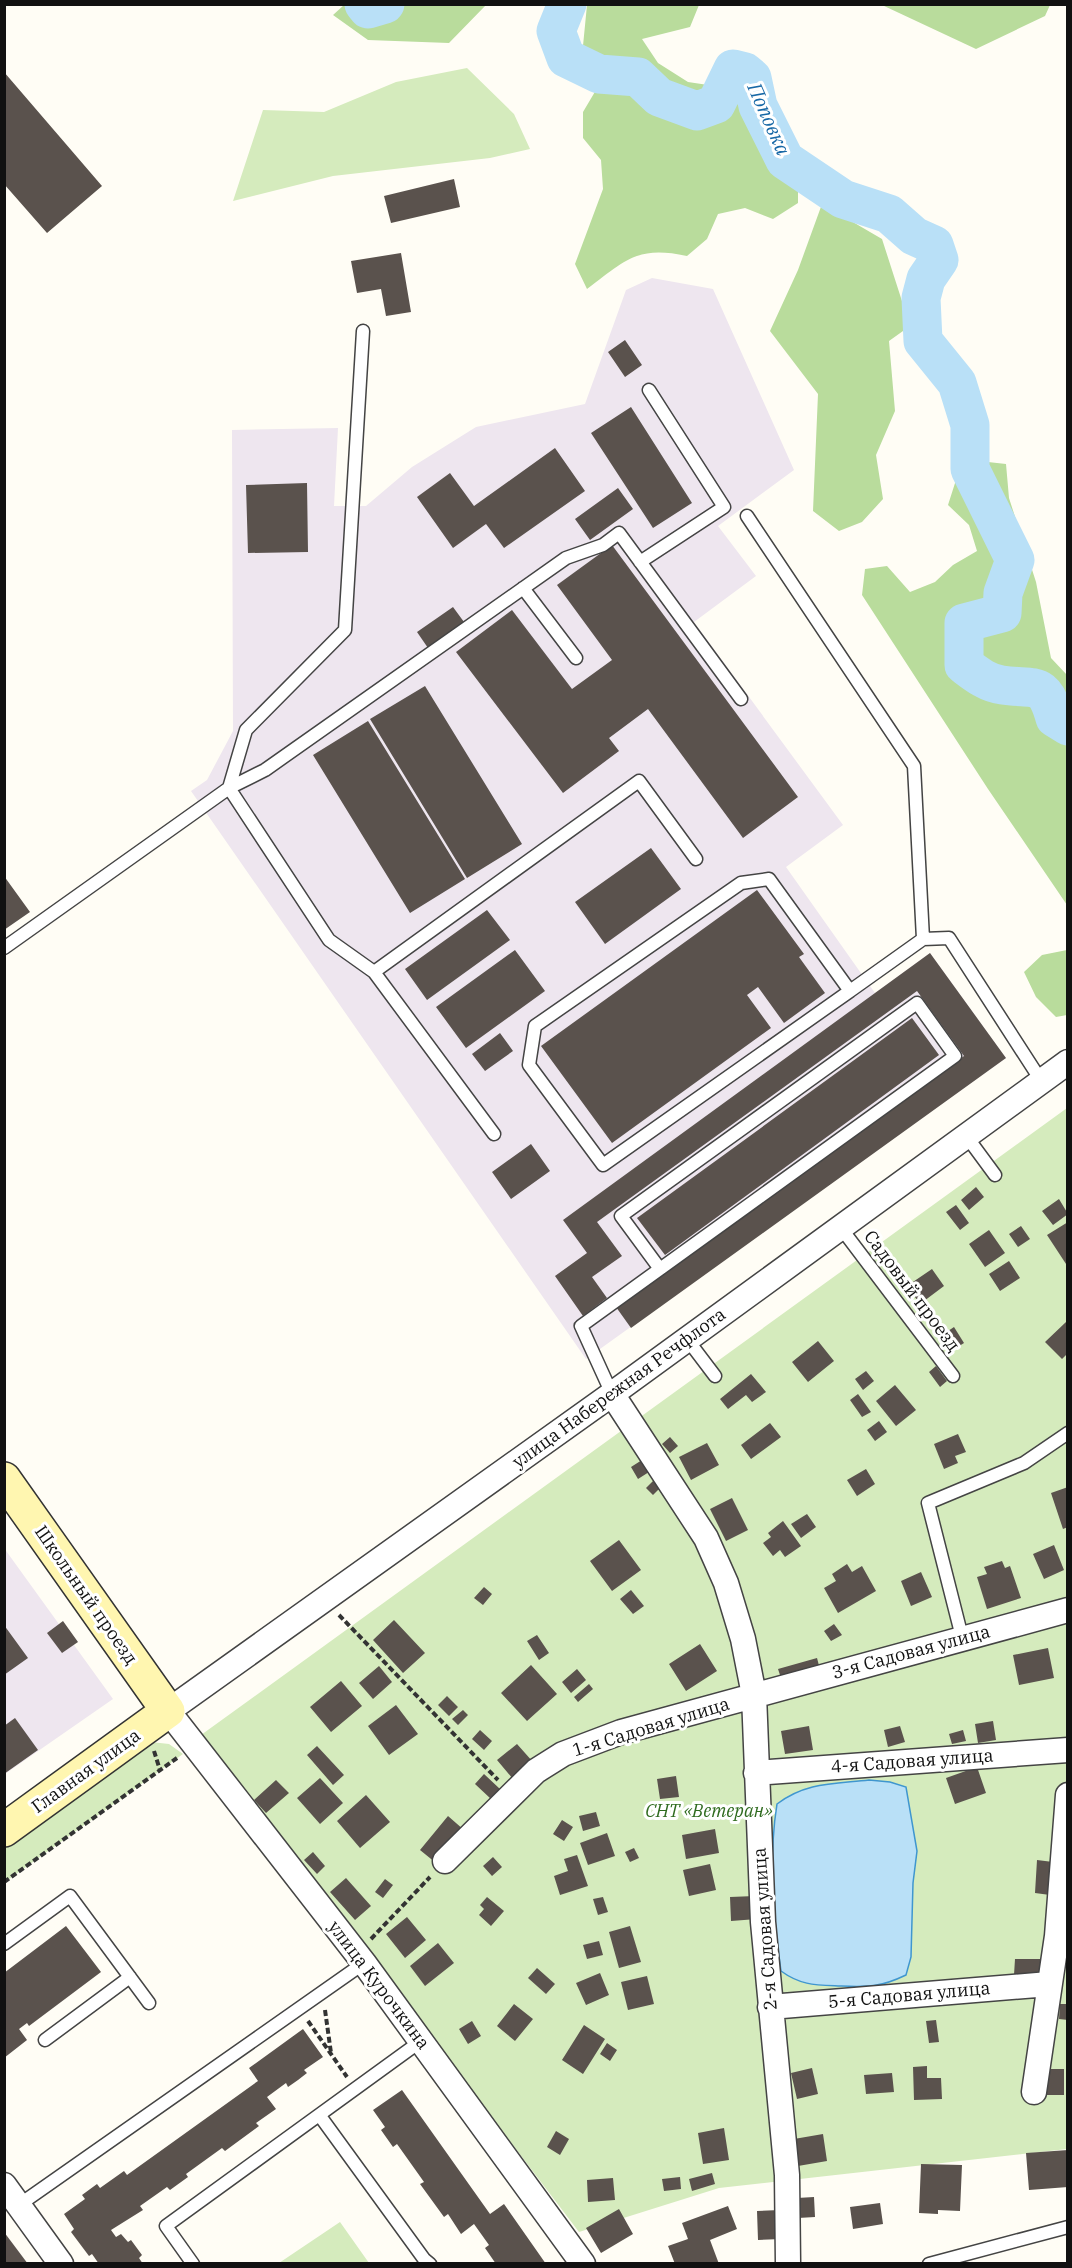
<svg xmlns="http://www.w3.org/2000/svg" width="1072" height="2268" font-family="'IBM Plex Serif',serif">
  <style>
    .industrial { fill: #eee6ef }
    .green { fill: #d5ebbd }
    .forest { fill: #b9dc9c }
    .water { fill: #b9e0f7; stroke: #3f96cf; stroke-width: 1.5 }
    .lines { fill: none; stroke-linecap: round; stroke-linejoin: round }
    .river { stroke: #b9e0f7; stroke-width: 39 }
    .building { fill: #5a524d }
    .lane-casing { stroke: #444; stroke-width: 15 }
    .street-casing { stroke: #444; stroke-width: 27 }
    .secondary-casing { stroke: #333; stroke-width: 36 }
    .path { stroke: #333; stroke-width: 4; stroke-dasharray: 6 3; stroke-linecap: butt }
    .lane { stroke: #fff; stroke-width: 12 }
    .street { stroke: #fff; stroke-width: 24 }
    .secondary { stroke: #fff6b0; stroke-width: 33 }
    .labels { text-anchor: middle; stroke-width: 6; stroke-linejoin: round; paint-order: stroke }
    .street-label { font-size: 18px; fill: #111; stroke: #fff }
    .park-label { font-size: 18px; font-style: italic; fill: #2f6b1f; stroke: #fff }
    .water-label { font-size: 20px; font-style: italic; fill: #1768a6; stroke: #fff }
  </style>
  <rect width="100%" height="100%" fill="#fffdf5"/>
  <path class="industrial" d="M652 278 713 289 794 470 718 526 756 576 694 622 843 825 786 867 875 993 930 953 1006 1058 586 1359 191 791 207 780 233 731 232 430 338 428 334 506H366L412 467 476 427 585 404 626 290Z
    M4 1548 113 1699 5 1774H4Z"/>
  <path class="green" d="M467 68 514 114 530 149 490 158 333 176 233 201 263 110 324 112 396 82Z
    M1067 1108V2149L719 2188 579 2232 201 1735Z
    M151 1742 169 1744 183 1754 5 1882 4 1844Z
    M340 2222 369 2263H279Z"/>
  <path class="forest" d="M344 5V4L486 5 449 43 368 40 333 15Z
    M587 5H699L690 27 642 39 658 63 688 82 755 92 783 123 798 176V203L773 219 745 208 718 214 707 239 687 256C636 245 625 261 587 289L575 264 603 189 601 160 583 138V112L596 90 597 66 582 56Z
    M882 5H1050L1045 16 976 49Z
    M822 204 882 239 910 326 889 341 895 411 876 455 883 499 862 522 839 531 813 511 818 394 770 331 798 270Z
    M979 461 1006 464 1009 498 1036 582 1051 658 1067 675V905L988 789 862 595 865 569 887 566 910 592 935 582 953 565 977 551 969 525 948 505 956 480Z
    M1067 950V1015L1056 1017 1036 997 1024 972 1042 955Z"/>
  <path class="water" d="M869 1780 890 1782 906 1787 917 1851 913 1883 911 1957 906 1975C879 1988 867 1987 838 1986 815 1985 800 1985 781 1971 773 1917 768 1859 777 1804 806 1782 834 1784 869 1780Z"/>
  <g class="lines">
    <path class="river" d="M364 4 368 9 385 4
      M567 4 556 31 566 58 599 74 638 77 659 97 697 111 716 104 733 69 745 72 752 78 758 106 785 160 843 199 889 214 914 236 934 245 939 260 926 279 921 298 923 341 957 383 970 425V469L1015 560 1003 593 1002 613 964 623V665C976 674 987 683 1002 685 1035 690 1044 679 1055 718L1068 726"/>
  </g>
  <path class="building" d="M4 72 102 186 47 233 4 184Z
    M454 179 460 207 391 223 384 196Z
    M401 253 411 312 386 316 381 289 357 293 351 261Z
    M625 340 642 365 625 377 608 352Z
    M631 407 692 503 653 528 591 433Z
    M555 448 585 491 504 548 486 524 453 548 417 497 450 473 474 506Z
    M307 483 308 552 248 553 246 485Z
    M618 488 633 509 590 540 575 519Z
    M612 545 798 797 743 838 648 709 609 738 619 751 563 793 456 652 512 610 572 689 612 660 557 585Z
    M453 607 464 622 428 648 417 632Z
    M425 686 522 844 467 878 370 719Z
    M368 721 465 879 410 913 313 755Z
    M651 848 681 889 605 944 575 902Z
    M4 876 30 912 4 930Z
    M757 890 804 954 799 957 825 993 784 1023 758 987 747 995 771 1028 612 1143 541 1046Z
    M487 910 510 940 427 1000 405 969Z
    M515 950 545 991 466 1048 436 1007Z
    M930 953 1006 1058 631 1328 616 1307 964 1056 917 991 597 1222 622 1256 592 1277 607 1298 583 1316 555 1276 587 1253 563 1220Z
    M912 1018 939 1055 665 1255 637 1218Z
    M500 1033 513 1051 485 1071 472 1054Z
    M531 1144 550 1171 511 1199 492 1172Z
    M976 1187 984 1197 969 1210 961 1200Z
    M1059 1199 1068 1214 1053 1225 1042 1211Z
    M956 1205 969 1223 960 1230 946 1212Z
    M1068 1222V1267L1047 1235Z
    M1021 1226 1030 1239 1018 1247 1009 1234Z
    M989 1230 1005 1253 985 1267 969 1244Z
    M1009 1261 1020 1278 1000 1291 989 1274Z
    M932 1269 944 1286 920 1304 907 1286Z
    M1066 1322 1068 1353 1062 1359 1045 1342Z
    M954 1327 964 1343 948 1353 939 1337Z
    M818 1341 834 1361 808 1382 792 1362Z
    M936 1366 947 1381 940 1387 929 1372Z
    M866 1371 874 1381 863 1390 855 1379Z
    M751 1374 766 1392 752 1402 746 1395 728 1409 720 1399Z
    M895 1385 916 1410 896 1426 876 1401Z
    M858 1394 871 1412 862 1417 850 1400Z
    M879 1421 887 1432 875 1441 867 1430Z
    M770 1423 781 1437 751 1459 741 1445Z
    M958 1434 966 1452 955 1456 958 1463 944 1469 934 1444Z
    M670 1437 678 1446 670 1453 662 1444Z
    M707 1443 719 1465 691 1480 679 1457Z
    M642 1460 649 1472 638 1479 631 1467Z
    M866 1469 875 1484 857 1496 847 1480Z
    M654 1480 661 1487 653 1495 646 1488Z
    M1068 1487V1527L1063 1529 1051 1493Z
    M732 1498 748 1530 726 1541 710 1509Z
    M807 1514 816 1527 801 1538 791 1524Z
    M783 1521 801 1546 785 1557 780 1550 773 1556 763 1543 771 1537 768 1533Z
    M619 1540 641 1570 612 1591 590 1561Z
    M1054 1545 1064 1570 1044 1579 1033 1554Z
    M1002 1561 1005 1568 1010 1566 1021 1598 987 1609 977 1577 987 1574 984 1567Z
    M847 1564 852 1572 862 1566 876 1591 838 1613 824 1588 836 1581 832 1574Z
    M921 1572 932 1597 911 1606 901 1581Z
    M484 1587 492 1594 483 1605 474 1598Z
    M631 1590 644 1606 633 1614 620 1599Z
    M394 1620 425 1653 403 1673 373 1640Z
    M63 1621 78 1642 62 1653 47 1633Z
    M834 1624 842 1635 831 1641 824 1631Z
    M4 1625 28 1658 4 1675Z
    M537 1635 549 1653 539 1660 527 1641Z
    M700 1644 717 1671 686 1691 669 1664Z
    M1048 1648 1054 1678 1019 1685 1013 1655Z
    M817 1658 821 1673 783 1684 778 1669Z
    M531 1665 557 1694 527 1721 501 1693Z
    M379 1666 392 1682 373 1699 359 1683Z
    M577 1669 586 1680 571 1693 562 1682Z
    M341 1681 362 1706 331 1732 310 1707Z
    M589 1684 593 1689 578 1702 574 1697Z
    M447 1696 458 1707 449 1716 438 1705Z
    M396 1705 418 1734 389 1755 368 1726Z
    M463 1710 468 1715 458 1725 452 1719Z
    M15 1718 38 1750 4 1774V1726Z
    M993 1721 996 1740 978 1743 975 1724Z
    M809 1726 813 1750 785 1754 781 1731Z
    M900 1726 905 1742 888 1747 884 1730Z
    M480 1730 492 1741 484 1750 472 1739Z
    M963 1730 966 1741 952 1744 949 1734Z
    M517 1744 533 1762 513 1779 497 1760Z
    M317 1746 344 1775 333 1785 307 1755Z
    M977 1767 986 1793 955 1804 946 1778Z
    M484 1774 500 1789 491 1799 475 1784Z
    M676 1776 679 1797 660 1799 657 1779Z
    M320 1778 343 1803 320 1824 297 1798Z
    M276 1780 289 1793 266 1813 254 1800Z
    M366 1795 390 1822 360 1848 337 1821Z
    M596 1812 600 1826 583 1831 579 1816Z
    M448 1816 464 1830 436 1863 420 1850Z
    M562 1820 573 1827 564 1841 553 1834Z
    M715 1829 719 1853 686 1859 682 1835Z
    M607 1833 615 1856 588 1865 580 1843Z
    M634 1848 639 1858 630 1862 625 1852Z
    M313 1852 325 1866 317 1874 304 1860Z
    M577 1855 588 1886 560 1895 554 1876 568 1871 564 1859Z
    M493 1857 502 1867 492 1876 483 1866Z
    M1037 1860 1053 1862 1050 1895 1035 1893Z
    M710 1864 716 1890 689 1896 683 1870Z
    M346 1878 371 1906 355 1920 330 1892Z
    M385 1879 393 1885 383 1898 375 1892Z
    M755 1896 757 1919 731 1921 730 1897Z
    M487 1897 504 1911 491 1926 479 1915 484 1909 480 1905Z
    M603 1897 608 1912 598 1915 593 1899Z
    M407 1917 426 1940 405 1958 386 1934Z
    M66 1926 101 1972 29 2026 27 2023 19 2029 27 2040 4 2058V1973Z
    M630 1926 641 1962 619 1968 609 1932Z
    M599 1941 603 1955 587 1959 583 1945Z
    M438 1943 454 1963 425 1986 410 1966Z
    M1015 1959H1044V1976L1014 1975Z
    M537 1968 555 1984 546 1994 528 1978Z
    M600 1973 609 1995 586 2005 576 1983Z
    M647 1976 654 2004 628 2010 621 1982Z
    M514 2004 533 2019 515 2041 497 2026Z
    M1060 2004H1068V2020L1059 2019Z
    M936 2020 939 2042 929 2043 926 2021Z
    M472 2021 481 2036 468 2044 459 2029Z
    M584 2025 605 2039 583 2074 562 2060Z
    M303 2029 323 2057 304 2070 307 2073 298 2080 288 2087 286 2083 267 2097 276 2109 256 2123 259 2126 225 2151 222 2148 186 2174 188 2177 170 2190 167 2187 140 2206 143 2210 111 2230 116 2237 121 2234 128 2242 131 2240 142 2255 139 2258 143 2264H99L92 2254 89 2256 71 2232 74 2229 64 2214 85 2199 82 2195 97 2184 100 2188 124 2171 127 2175 258 2081 249 2068Z
    M607 2043 617 2050 610 2061 600 2054Z
    M927 2066V2078H941L942 2099 914 2100 913 2067Z
    M812 2068 818 2094 797 2099 791 2073Z
    M1046 2069H1064V2095H1046Z
    M892 2073 894 2092 866 2094 864 2075Z
    M402 2090 490 2214 504 2204 546 2264H496L485 2248 489 2245 474 2224 461 2234 448 2214 444 2217 420 2184 424 2182 397 2144 393 2147 381 2130 385 2127 373 2110Z
    M724 2128 729 2160 703 2164 698 2133Z
    M556 2131 569 2139 560 2155 547 2147Z
    M823 2134 827 2161 798 2166 794 2139Z
    M1068 2150V2187L1029 2190 1026 2153Z
    M921 2164 962 2165 960 2211 938 2210V2214L919 2213Z
    M712 2173 715 2184 692 2191 689 2179Z
    M680 2177 681 2189 664 2191 662 2179Z
    M613 2178 615 2200 588 2202 587 2180Z
    M814 2197 815 2217 798 2218 797 2198Z
    M880 2203 883 2224 853 2229 850 2207Z
    M728 2206 737 2229 710 2240 719 2264H675L668 2246 688 2239 682 2223Z
    M619 2209 633 2234 601 2253 586 2228Z
    M780 2210 781 2239 758 2240 757 2211Z
    M4 2232 28 2264H4Z"/>
  <g class="lines">
    <g class="lane-casing">
      <path id="lane" d="M747 516 914 766 923 939
        M640 562 724 507 649 390
        M523 588 576 658
        M4 948 229 788 246 730 345 630 363 331
        M374 972 639 781 696 859
        M850 991 603 1165 529 1065 535 1026 741 883 769 879 850 991 923 939 949 938 1042 1082
        M494 1134 374 972 329 940 229 788 265 770 566 558 603 545 619 533 741 699
        M967 1137 995 1175
        M841 1228 953 1376
        M687 1339 715 1376
        M612 1394 581 1326 955 1056 917 1003 621 1216 660 1269
        M962 1637 928 1503 1024 1463 1068 1433
        M4 1944 70 1896 149 2003
        M45 2040 130 1977
        M320 2116 424 2259 430 2264
        M19 2205 364 1963
        M193 2264 166 2226 421 2041
        M929 2264 1068 2227"/>
    </g>
    <g class="street-casing">
      <path id="street" d="M612 1394 706 1538 726 1583 743 1639 754 1695 763 1922 787 2175 788 2264
        M756 1773 1068 1750
        M445 1861 536 1771 563 1754 621 1732 1068 1610
        M770 2007 1049 1984
        M1034 2092 1057 1936 1068 1795
        M4 2185 61 2264
        M583 2264 364 1963 168 1711 612 1394 1068 1062"/>
    </g>
    <g class="secondary-casing">
      <path id="secondary" d="M4 1479 168 1711 4 1830"/>
    </g>
    <path class="path" d="M339 1615 498 1780
      M154 1751 160 1770
      M4 1882 177 1758
      M371 1939 430 1877
      M325 2010 331 2053
      M308 2021 347 2077"/>
    <use href="#lane" class="lane"/>
    <use href="#street" class="street"/>
    <use href="#secondary" class="secondary"/>
  </g>
  <g class="labels">
    <g class="street-label">
      <text transform="translate(912 1291) rotate(53)" y="6">Садовый проезд</text>
      <text transform="translate(619 1388) rotate(-36)" y="6">улица Набережная Речфлота</text>
      <text transform="translate(86 1595) rotate(55)" y="6">Школьный проезд</text>
      <text transform="translate(911 1652) rotate(-15)" y="6">3-я Садовая улица</text>
      <text transform="translate(651 1727) rotate(-17)" y="6">1-я Садовая улица</text>
      <text transform="translate(912 1761) rotate(-4)" y="6">4-я Садовая улица</text>
      <text transform="translate(86 1771) rotate(-36)" y="6">Главная улица</text>
      <text transform="translate(765 1929) rotate(-94)" y="6">2-я Садовая улица</text>
      <text transform="translate(379 1985) rotate(53)" y="6">улица Курочкина</text>
      <text transform="translate(909 1995) rotate(-5)" y="6">5-я Садовая улица</text>
    </g>
    <g class="park-label">
      <text x="709" y="1817">СНТ «Ветеран»</text>
    </g>
    <g class="water-label">
      <text transform="translate(769 119) rotate(66)" y="7">Поповка</text>
    </g>
  </g>
  <rect width="1072" height="2268" fill="none" stroke="#111111" stroke-width="12"/>
</svg>
